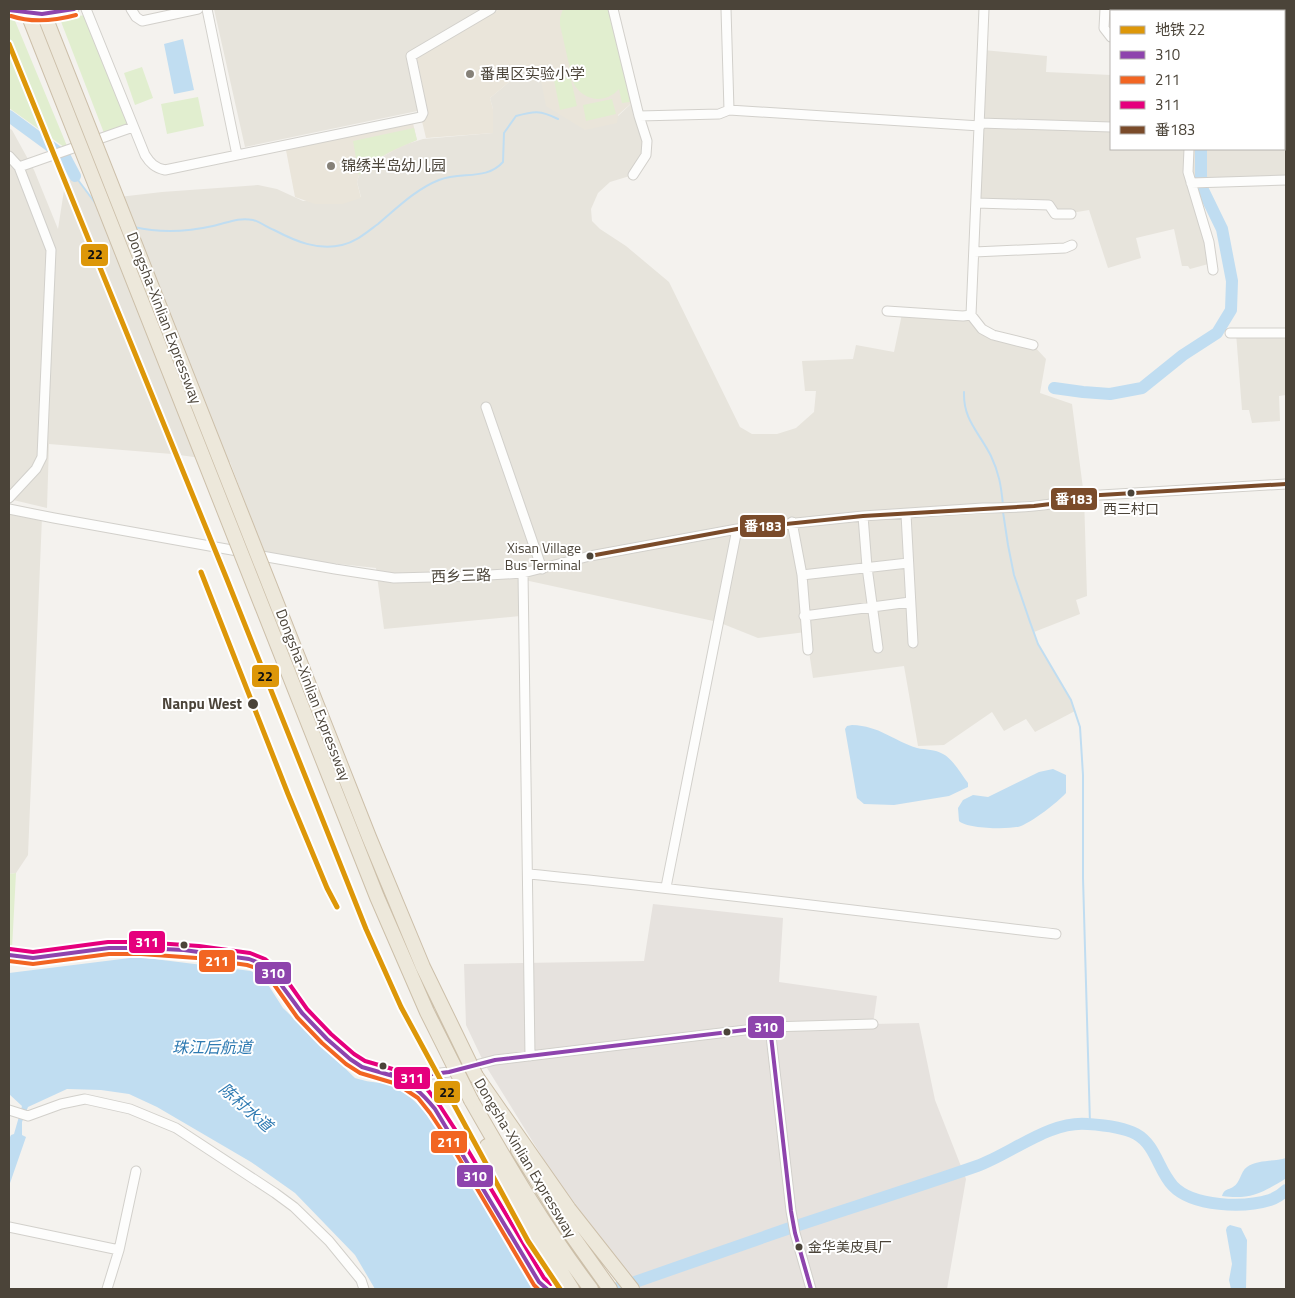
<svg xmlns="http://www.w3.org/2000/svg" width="1295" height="1298" font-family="'Titillium Web','Noto Sans SC',sans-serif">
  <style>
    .residential { fill: #e7e4dc }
    .industrial { fill: #e6e2de }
    .education { fill: #eae5da }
    .green { fill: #e1eecf }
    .water { fill: #c0ddf1 }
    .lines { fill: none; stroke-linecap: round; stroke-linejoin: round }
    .stream { stroke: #c0ddf1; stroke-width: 2 }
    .river { stroke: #c0ddf1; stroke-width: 12 }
    .minor-casing { stroke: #d2d0cb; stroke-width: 11 }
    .highway-casing { stroke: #ccbfa9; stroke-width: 16 }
    .minor { stroke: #fdfdfc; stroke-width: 9 }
    .highway { stroke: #ede8db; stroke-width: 14 }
    .highway-bridge-casing { stroke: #ccbfa9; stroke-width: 16; stroke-linecap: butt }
    .highway-bridge { stroke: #ede8db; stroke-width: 14 }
    .bus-1-casing { stroke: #fff; stroke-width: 8 }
    .bus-2-casing { stroke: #fff; stroke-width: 8 }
    .bus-3-casing { stroke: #fff; stroke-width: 8 }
    .bus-4-casing { stroke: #fff; stroke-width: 8 }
    .bus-1 { stroke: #8e44ad; stroke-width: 4 }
    .bus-2 { stroke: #f26522; stroke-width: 4 }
    .bus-3 { stroke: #e5007d; stroke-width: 4 }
    .bus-4 { stroke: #7a4b2a; stroke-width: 4 }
    .metro-1-casing { stroke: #fff; stroke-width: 9 }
    .metro-1 { stroke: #dd9709; stroke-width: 5 }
    .poi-dot { fill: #868178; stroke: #fff; stroke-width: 2 }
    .bus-dot { fill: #4b4439; stroke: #fff; stroke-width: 2 }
    .labels { text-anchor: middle; stroke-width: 4; stroke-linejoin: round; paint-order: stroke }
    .bus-label { font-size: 14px; fill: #4b4439; stroke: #fff }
    .poi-label { font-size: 15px; fill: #4b4439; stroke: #fff; text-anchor: start }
    .street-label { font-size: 15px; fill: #4b4439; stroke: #fff }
    .stop-label { font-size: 15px; font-weight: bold; fill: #4b4439; stroke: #fff; text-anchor: end }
    .water-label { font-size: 16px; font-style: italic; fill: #2e7ab2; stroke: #fff }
    .line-badge { stroke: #fff; stroke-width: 2 }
    .badge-label { font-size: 14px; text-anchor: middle; font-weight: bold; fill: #fff }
    .pale-badge-label { font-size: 14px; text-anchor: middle; font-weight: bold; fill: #111 }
  </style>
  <rect width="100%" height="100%" fill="#f4f2ee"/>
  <path class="residential" d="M214 9H500L417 58 427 109 245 147Z
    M983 50 1047 56 1046 72 1111 75V149H1284V80H1286V179L1192 182 1212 263 1190 269 1188 266H1182L1174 229 1136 238 1141 258 1108 268 1089 210 1071 213 1055 214 1049 204 976 203Z
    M522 71 540 76 618 116 635 100 646 155 633 175 610 182 598 193 591 209 592 221 600 229 626 246 669 282 740 427 752 434H777L796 428 814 412 816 391H805L802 361 853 359 856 345 894 352 902 314 971 315 981 329 1033 345 1046 359 1040 393 1072 404 1084 496 1087 596 1076 600 1080 614 1034 632 1038 644 1071 700 1075 711 1035 732 1026 719 1004 731 992 712 944 745 918 746 904 666 813 678 806 632 758 638 718 622 520 579V616L384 629 376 568 265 556 230 462 172 454 49 444 47 508 9 499V128L12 130 34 170 58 229 65 184 75 176 93 200 162 192 258 185 277 189 303 201 361 197 357 182 359 175 366 173 378 159 404 145 423 139 493 133V109L490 98Z
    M1236 333H1286V395L1279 396 1280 421 1252 423 1249 410H1242Z
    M9 511 42 517 28 855 16 873 9 874Z"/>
  <path class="industrial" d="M653 904 783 918 779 982 877 996 873 1024 919 1023 935 1100 966 1179 947 1289H639L634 1283 554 1176 484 1063 466 1025 464 964 644 961Z"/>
  <path class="education" d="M500 9H613L635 100 618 115 617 123 585 130 546 106 540 76 522 71 490 98 493 109V133L426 138 421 117 422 110 427 109 417 58Z
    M412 119 417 140 389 153 378 159 366 173 359 175 357 182 361 198 342 204H315L295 197 285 145Z"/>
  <path class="green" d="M563 9H610L630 102 622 103 619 89C605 105 582 101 573 82L560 25V18Z
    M85 15 128 125 104 133 60 19Z
    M13 16 67 146 64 147 9 108V18Z
    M142 67 153 98 135 105 124 73Z
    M570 76 577 106 560 110 554 80Z
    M198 97 204 126 167 134 161 104Z
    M612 99 616 114 586 121 583 105Z
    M414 128 417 140C405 145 392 150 381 157 372 163 370 172 359 175L353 141Z
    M16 873 12 949 9 948V874Z"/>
  <path class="water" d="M183 39 194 90 174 94 164 44Z
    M852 725C880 726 892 740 917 748 926 750 935 749 943 754 953 759 961 774 968 783V787L949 796 894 805 864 804 857 798 845 729 847 726Z
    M1053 769 1066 775V793C1057 803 1033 821 1021 826 1011 830 967 829 959 821L958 808 963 800 973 795 988 797 1039 772Z
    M138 957 251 971 265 980 283 1008 355 1078C367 1082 375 1082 386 1084 406 1089 423 1108 434 1124L534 1289H375L355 1255 295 1193 251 1162 157 1107 129 1094 101 1090 67 1089 28 1107 22 1122V1135L26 1137 9 1186V1139L11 1135 14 1134 22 1106 9 1094V973Z
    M1286 1158V1178L1285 1179C1262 1193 1249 1200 1222 1196 1224 1189 1228 1190 1233 1187 1241 1182 1240 1172 1247 1167 1258 1159 1274 1162 1286 1158Z
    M1230 1225 1241 1228 1247 1240 1246 1289H1231L1229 1280 1232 1264 1226 1230 1227 1227Z"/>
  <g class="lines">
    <path class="stream" d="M75 176 96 204
      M134 227C160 233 186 232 213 226 227 223 238 217 253 220 260 222 267 227 274 230 295 241 318 251 342 245 356 242 367 232 378 224 397 208 416 189 439 180 461 171 486 181 503 162L504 133 516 116C534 111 540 110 558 119
      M964 392C963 420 979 432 991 456 999 473 1001 485 1003 505
      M1003 512 1008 545 1014 575 1030 622 1038 644 1071 700 1080 727 1083 775V878L1090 1124"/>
    <path class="river" d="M9 116 65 157 75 176
      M1284 123H1286
      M1054 388 1083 392 1110 394 1142 388 1183 355 1217 333 1231 310 1232 281 1222 229 1203 190 1201 176V149
      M615 1289C673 1269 729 1249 787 1229 850 1208 914 1188 977 1166 1011 1154 1050 1120 1088 1124 1103 1125 1123 1127 1136 1134 1156 1145 1158 1170 1173 1186 1193 1207 1244 1208 1270 1200 1276 1198 1282 1194 1286 1190"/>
    <g class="minor-casing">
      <path id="minor" d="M10 9C29 17 54 15 74 9
        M86 9 145 155C150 163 155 168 165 170L421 117 423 113 411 56 491 9
        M131 9 136 17 142 21 198 9
        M207 9 237 155
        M613 9 639 116 647 141 646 155 633 175
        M726 9 729 110
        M1105 9 1104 28 1111 37
        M1284 101H1286
        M639 116 719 114 729 110 980 126
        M980 123 1111 127
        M1189 149 1188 172 1209 242 1213 270
        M9 156 19 167 51 250 42 457 36 469 9 498
        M19 167 133 127
        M1191 183 1286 180
        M976 203 1049 205 1055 214H1071
        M974 252 1065 248 1072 245
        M887 311 963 316 971 315 984 9
        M971 315 982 329 993 335 1033 345
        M1230 333H1286
        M486 407 542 569
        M9 509 54 518 243 552
        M906 514 913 643
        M863 516 867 567 878 648
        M792 522 802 575 808 650
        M256 555 335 569 394 578 472 576 523 573 590 556 737 529 863 516 983 508C1017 508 1051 507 1084 496L1286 484
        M523 573 530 1056
        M802 575 908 563
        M804 616 910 602
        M529 874C705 891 880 914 1056 934
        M666 887 737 529
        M9 958H33L109 948H141L198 952 249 959 262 964 278 979 302 1013 327 1039 350 1059 362 1067 400 1078 422 1093 435 1109 455 1140 539 1282 547 1289
        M770 1027 791 1211 795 1233 811 1289
        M400 1078 449 1072 495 1060 770 1027 873 1024
        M9 1110 28 1116 61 1104 85 1099 130 1109 176 1128 275 1193 294 1207 329 1241 361 1280 364 1289
        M9 1227 119 1250
        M107 1289 119 1250 136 1171"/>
    </g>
    <g class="highway-casing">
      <path id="highway" d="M476 1076 569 1209 632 1289
        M471 1100C508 1165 546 1230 591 1289
        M487 1146 527 1218 572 1289
        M518 1150 566 1227 610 1289"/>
    </g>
    <use href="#minor" class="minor"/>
    <use href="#highway" class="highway"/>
    <g class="highway-bridge-casing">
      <path id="highway-bridge" d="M26 9 377 897 427 1012 471 1100
        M42 9 369 837 423 967 476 1076"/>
    </g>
    <use href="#highway-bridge" class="highway-bridge"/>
    <g class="bus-1-casing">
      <path id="bus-1" d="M9 10 42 14 74 9
        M9 955 33 958 109 948H141L184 950 249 959 262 964 271 971 302 1013 327 1039 350 1059 362 1067 400 1078 449 1072 495 1060 770 1027 791 1211 795 1233 811 1289
        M391 1074C410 1082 422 1093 435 1109L539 1282 547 1289"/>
    </g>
    <g class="bus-2-casing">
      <path id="bus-2" d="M11 16C32 23 54 21 76 15
        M9 961 33 964 109 954H141L197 958 247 965 259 969 273 983 297 1017 322 1043 346 1064 360 1073 397 1084 418 1098 430 1113 450 1143 534 1285 538 1289"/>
    </g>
    <g class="bus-3-casing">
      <path id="bus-3" d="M10 949 33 952 108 942H141L199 946 250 953 265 959 283 975 307 1009 331 1034 354 1054 365 1061 403 1072 427 1089 440 1106 460 1137 544 1278 551 1284"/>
    </g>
    <g class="bus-4-casing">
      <path id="bus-4" d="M590 556 737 529 863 516 1034 506 1059 503 1084 496 1286 484"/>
    </g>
    <use href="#bus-1" class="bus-1"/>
    <use href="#bus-2" class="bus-2"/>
    <use href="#bus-3" class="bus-3"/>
    <use href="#bus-4" class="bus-4"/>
    <g class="metro-1-casing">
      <path id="metro-1" d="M9 44 226 577 366 929 401 1007 528 1241 560 1289
        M201 572 288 794 327 888 337 907"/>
    </g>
    <use href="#metro-1" class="metro-1"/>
  </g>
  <g class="poi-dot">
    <circle cx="470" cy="74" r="5"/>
    <circle cx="331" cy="166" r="5"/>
  </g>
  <g class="bus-dot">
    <circle cx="1131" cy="493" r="4.5"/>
    <circle cx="590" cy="556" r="4.5"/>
    <circle cx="253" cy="704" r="6"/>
    <circle cx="184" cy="945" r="4.5"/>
    <circle cx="727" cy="1032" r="4.5"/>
    <circle cx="383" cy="1066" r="4.5"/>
    <circle cx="799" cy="1247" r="4.5"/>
  </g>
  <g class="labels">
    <g class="bus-label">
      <text x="1131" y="514">西三村口</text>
      <text x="581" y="553" text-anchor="end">Xisan Village<tspan x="581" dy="17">Bus Terminal</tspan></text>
      <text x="808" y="1252" text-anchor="start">金华美皮具厂</text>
    </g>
    <g class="poi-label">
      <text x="480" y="79">番禺区实验小学</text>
      <text x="341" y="171">锦绣半岛幼儿园</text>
    </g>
    <g class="street-label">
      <text transform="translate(164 318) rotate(69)" y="5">Dongsha-Xinlian Expressway</text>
      <text transform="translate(461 576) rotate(-2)" y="5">西乡三路</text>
      <text transform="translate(313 695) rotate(69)" y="5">Dongsha-Xinlian Expressway</text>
      <text transform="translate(525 1158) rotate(59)" y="5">Dongsha-Xinlian Expressway</text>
    </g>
    <g class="stop-label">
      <text x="242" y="709">Nanpu West</text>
    </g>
    <g class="water-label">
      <text x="212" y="1053">珠江后航道</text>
      <text transform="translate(246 1107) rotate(41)" y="6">陈村水道</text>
    </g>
  </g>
  <g class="line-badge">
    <rect x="80" y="243" width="29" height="24" rx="5" fill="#dd9709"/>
    <rect x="1050" y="487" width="48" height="24" rx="5" fill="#7a4b2a"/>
    <rect x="739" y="514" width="47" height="24" rx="5" fill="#7a4b2a"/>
    <rect x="251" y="664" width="29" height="24" rx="5" fill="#dd9709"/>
    <rect x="128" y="930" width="38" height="24" rx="5" fill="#e5007d"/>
    <rect x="198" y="949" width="38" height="24" rx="5" fill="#f26522"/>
    <rect x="254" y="961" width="38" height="24" rx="5" fill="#8e44ad"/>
    <rect x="747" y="1015" width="38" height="24" rx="5" fill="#8e44ad"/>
    <rect x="393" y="1066" width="38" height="24" rx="5" fill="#e5007d"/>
    <rect x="433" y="1080" width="28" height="24" rx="5" fill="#dd9709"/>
    <rect x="430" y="1130" width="38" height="24" rx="5" fill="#f26522"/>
    <rect x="456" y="1164" width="38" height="24" rx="5" fill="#8e44ad"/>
  </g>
  <g class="badge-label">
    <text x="1074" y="504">番183</text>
    <text x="763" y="531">番183</text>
    <text x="147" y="947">311</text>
    <text x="217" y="966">211</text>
    <text x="273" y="978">310</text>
    <text x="766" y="1032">310</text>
    <text x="412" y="1083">311</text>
    <text x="449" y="1147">211</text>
    <text x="475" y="1181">310</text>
  </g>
  <g class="pale-badge-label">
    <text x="95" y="259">22</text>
    <text x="265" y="681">22</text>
    <text x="447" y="1097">22</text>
  </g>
  <rect width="1295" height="1298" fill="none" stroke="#4b4439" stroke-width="20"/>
  <rect x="1110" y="10" width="175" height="140" fill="#ffffff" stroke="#b7b4b0"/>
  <rect x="1120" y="26" width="25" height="8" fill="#dd9709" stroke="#b7b4b0"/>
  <text x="1155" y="35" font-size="15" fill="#4b4439">地铁 22</text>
  <rect x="1120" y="51" width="25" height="8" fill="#8e44ad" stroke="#b7b4b0"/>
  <text x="1155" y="60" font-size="15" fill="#4b4439">310</text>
  <rect x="1120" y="76" width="25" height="8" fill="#f26522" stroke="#b7b4b0"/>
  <text x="1155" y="85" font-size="15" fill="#4b4439">211</text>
  <rect x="1120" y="101" width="25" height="8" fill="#e5007d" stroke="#b7b4b0"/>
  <text x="1155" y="110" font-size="15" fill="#4b4439">311</text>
  <rect x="1120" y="126" width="25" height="8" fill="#7a4b2a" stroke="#b7b4b0"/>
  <text x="1155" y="135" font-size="15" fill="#4b4439">番183</text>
</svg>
